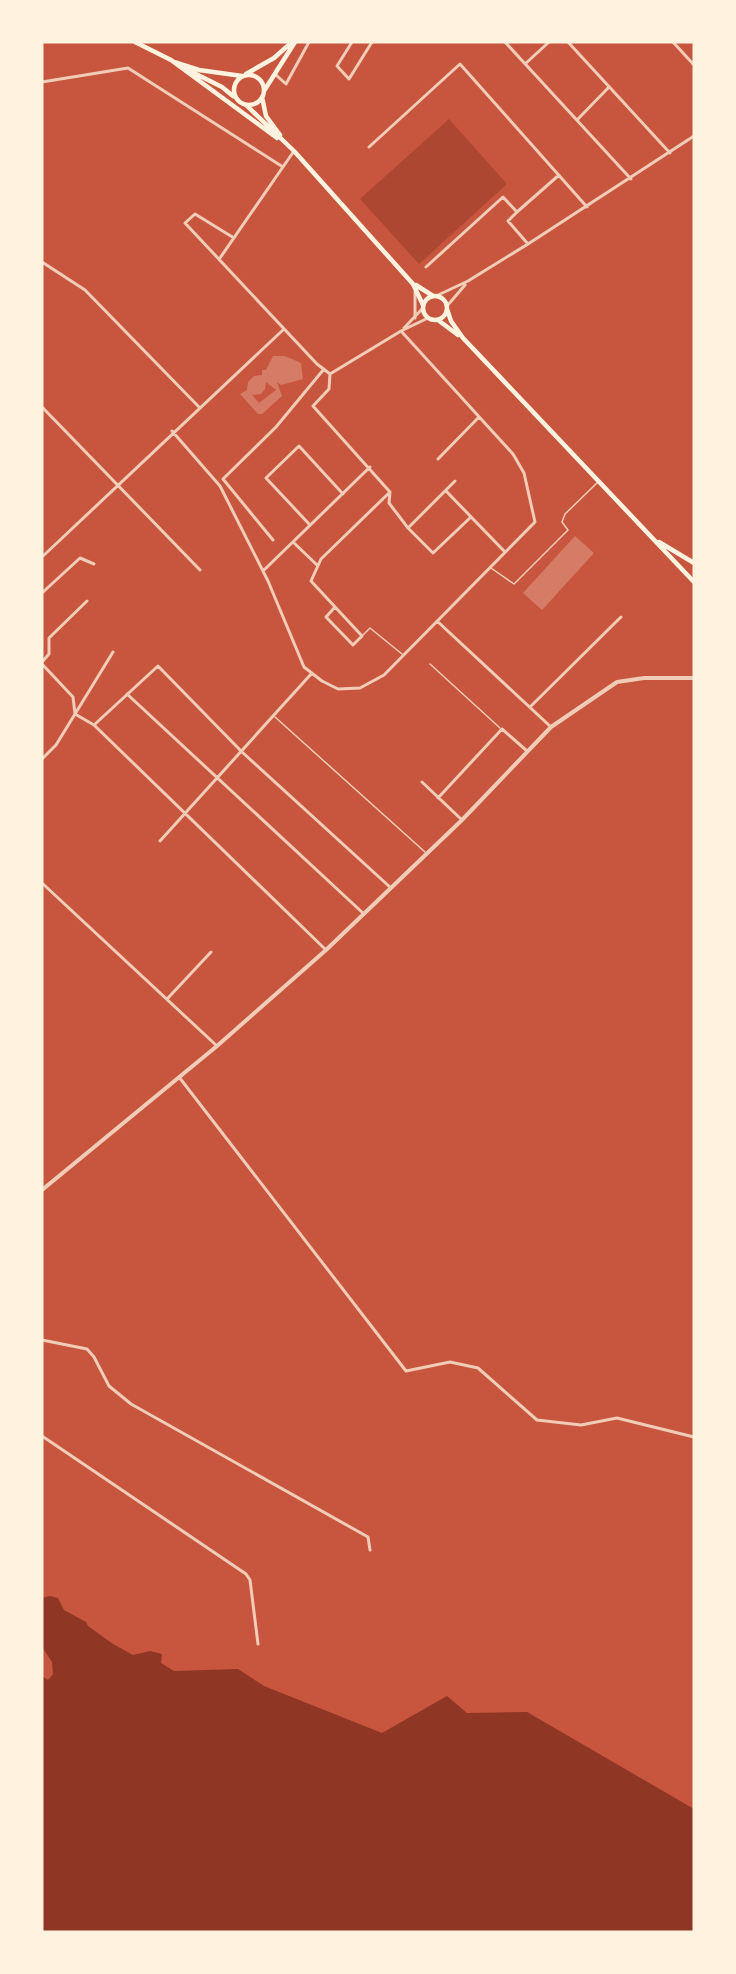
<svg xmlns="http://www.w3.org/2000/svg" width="736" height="1974" font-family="'Noto Sans',sans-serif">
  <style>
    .green { fill: #ae4732 }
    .water { fill: #8f3625 }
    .building { fill: #d67c66; fill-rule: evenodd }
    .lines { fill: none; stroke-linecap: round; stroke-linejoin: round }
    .service { stroke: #f1ccb7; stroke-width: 1.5 }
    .minor { stroke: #f1ccb7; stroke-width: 3 }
    .tertiary { stroke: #f1ccb7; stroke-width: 4 }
    .secondary { stroke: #fff3e0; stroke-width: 4.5 }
  </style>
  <rect width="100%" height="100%" fill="#c8553d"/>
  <path class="green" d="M449 119 507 184 419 264 360 199Z"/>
  <path class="water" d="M50 1596 58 1598 64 1610 86 1622 88 1626 113 1644 133 1655 150 1651 162 1654 161 1663 174 1671 238 1669 264 1686 382 1733 447 1696 467 1713 527 1712 694 1809V1932H42V1676L48 1680 53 1674 52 1662 42 1647V1598Z"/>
  <path class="building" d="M273 356H285L301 363 303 379 281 385 277 382 282 396 262 414H258L240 394 247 390 248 382 254 376 262 375V370H266ZM266 382 276 390 259 403 252 395 261 394 265 389Z
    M575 536 594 553 542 610 523 593Z"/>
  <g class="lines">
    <path class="service" d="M491 568 514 584 568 530 562 522 565 514 598 482
      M362 636 370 628 402 654
      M430 664 500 728
      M275 717 425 852"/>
    <path class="minor" d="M352 42 337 66 349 79 372 42
      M505 42 631 179
      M568 42 670 153
      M673 42 694 65
      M525 64 549 42
      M276 75 286 84 309 42
      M42 82 128 68 283 167
      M577 120 609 87
      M369 147 460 64 587 207
      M517 212 508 221 528 244
      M234 238 195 214 185 223 317 364 330 374 401 331 428 318
      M220 258 294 151
      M42 262 85 290 199 407
      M426 267 503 197 517 212 559 175
      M415 292V318
      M436 296 468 281 528 244 694 136
      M447 306 465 285
      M404 328 423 308
      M330 374 329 389 313 406 390 492
      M42 407 200 570
      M172 431 220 486 268 581 304 667 322 681 338 689 360 688 384 675 535 522 524 473 513 454 401 331
      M438 459 479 417
      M455 481 408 528 433 553 471 517
      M446 491 505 552
      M390 492 389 503 408 528
      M310 525 266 478 299 446 343 494
      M273 540 223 479 276 427 324 369
      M293 542 317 565
      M42 557 284 329
      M263 571 370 467
      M42 593 80 558 94 564
      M335 607 326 617 353 645 362 636 311 581 321 559 390 492
      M437 621 551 727
      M42 662 49 654V638L87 601
      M42 664 73 697 75 714 94 725 326 950
      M127 694 364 914
      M530 707 621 617
      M94 725 158 666 242 752 391 888
      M42 759 56 745 113 652
      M422 782 462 820
      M438 798 502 729 527 751
      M160 841 312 673
      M42 883 217 1046
      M168 998 211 952
      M179 1077 406 1371 450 1362 478 1368 537 1420 581 1425 617 1418 694 1437
      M42 1340 87 1349 94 1357 109 1386 131 1404 368 1537 370 1550
      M42 1436 246 1574 250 1580 258 1644"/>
    <path class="tertiary" d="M42 1190 217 1046 326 950 462 820 551 727 617 682 644 678H694"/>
    <path class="secondary" d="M135 42 171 60 277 138
      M174 62 199 70 242 76
      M184 68 222 87 233 96
      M246 74 274 58 292 42
      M234 90a15 15 0 1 1 30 0a15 15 0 1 1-30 0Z
      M264 91 295 42
      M262 97 266 116 280 135
      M246 105 294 151 413 284 423 305
      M416 285 433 296
      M423 308a12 12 0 1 1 24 0a12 12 0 1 1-24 0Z
      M447 309 451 321 463 338 694 582
      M438 320 458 335
      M659 542 694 563"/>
  </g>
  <rect width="736" height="1974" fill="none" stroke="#fff3e0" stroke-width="87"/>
</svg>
